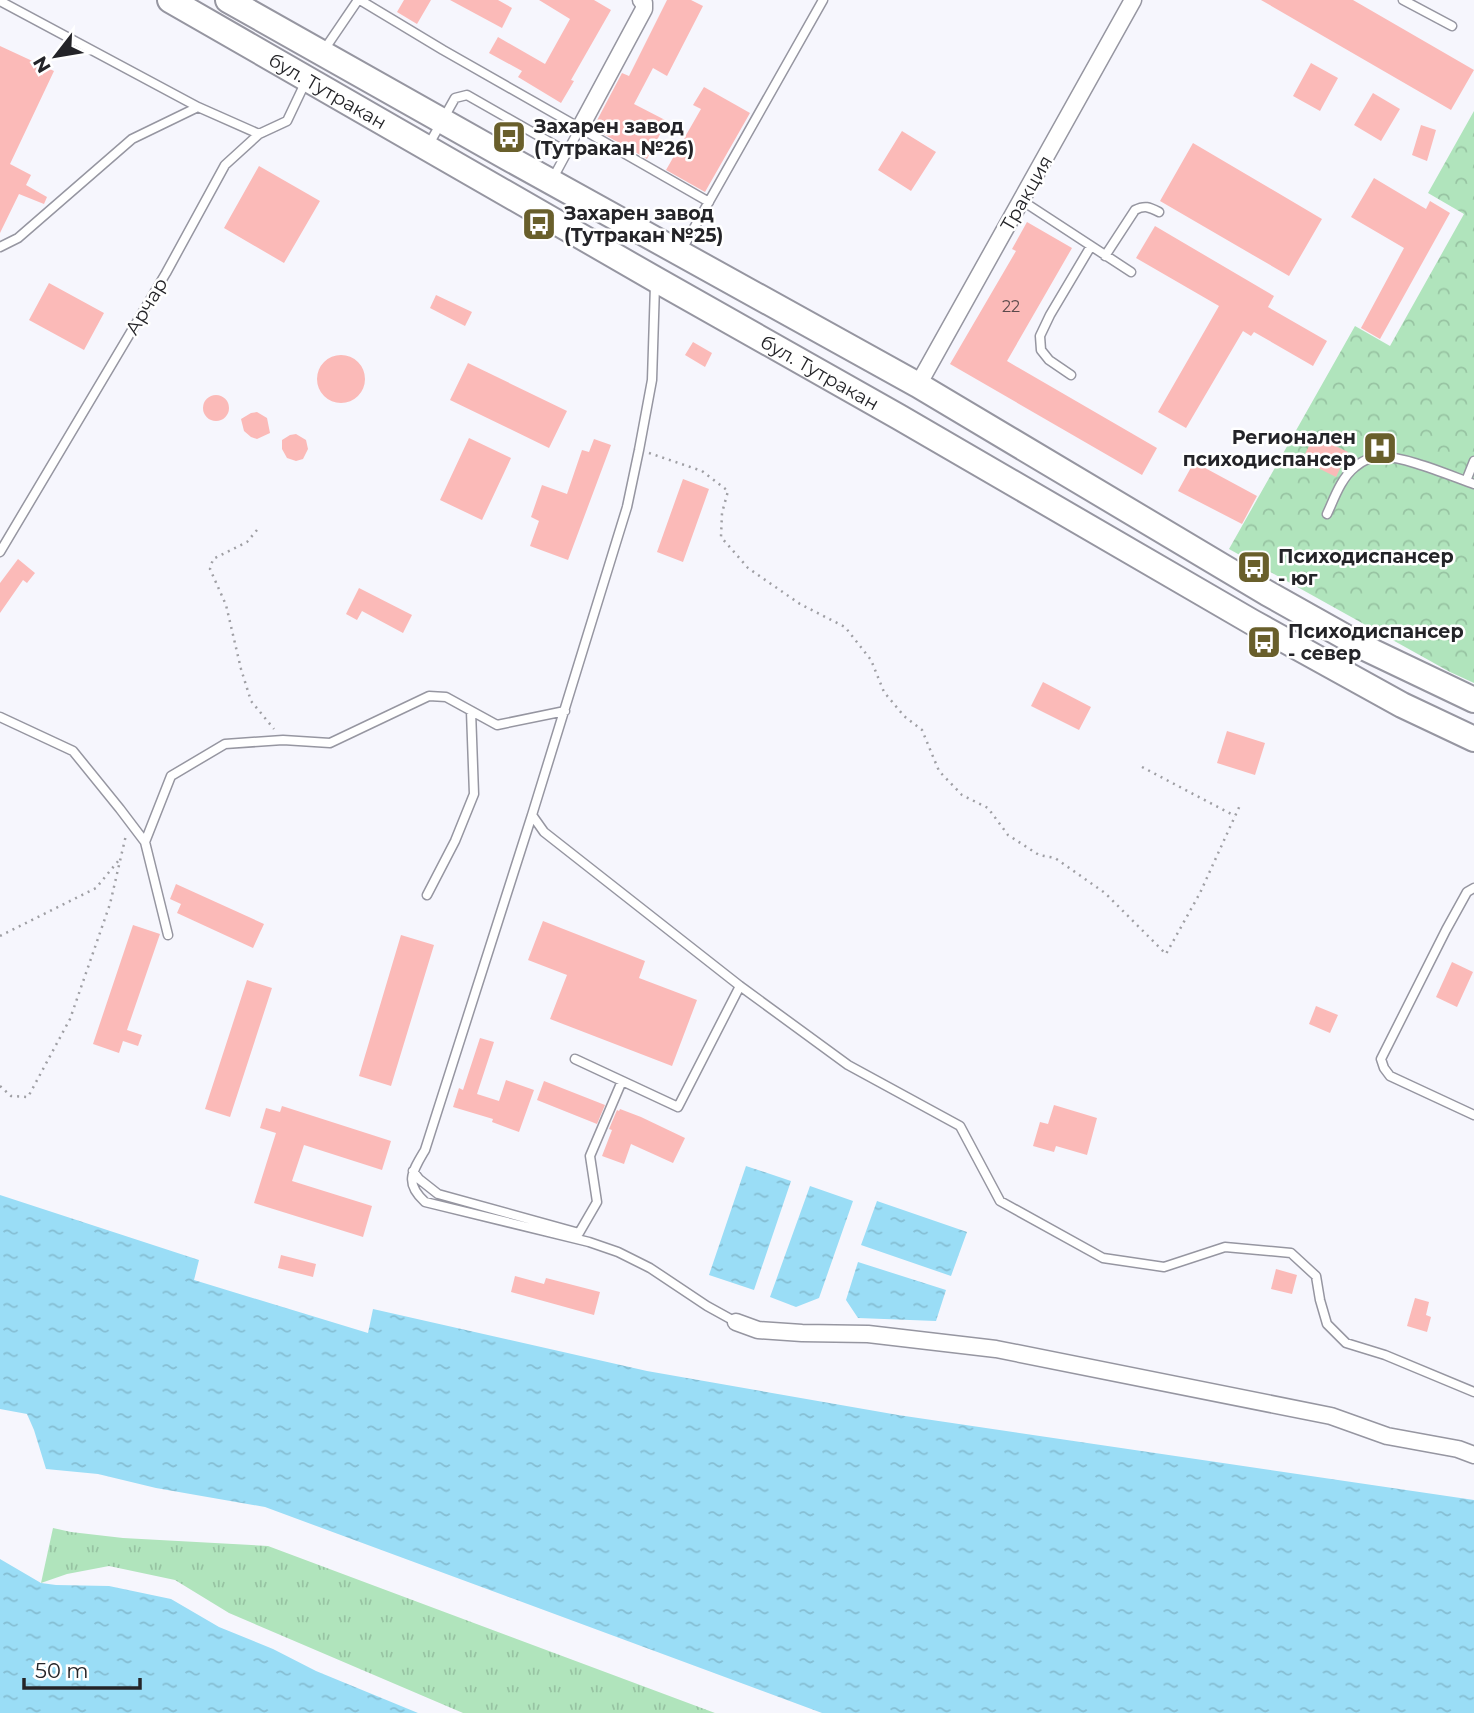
<svg xmlns="http://www.w3.org/2000/svg" width="1474" height="1713" font-family="Montserrat,sans-serif">
  <style>
    .grass { fill: url(#grass-tufts) }
    .forest { fill: url(#forest-crowns) }
    .water { fill: url(#water-ripples) }
    .building { fill: #fbbab8 }
    .lines { fill: none; stroke-linecap: round; stroke-linejoin: round }
    .service-casing { stroke: #9696a1; stroke-width: 11 }
    .minor-casing { stroke: #9696a1; stroke-width: 19 }
    .primary-casing { stroke: #9696a1; stroke-width: 28 }
    .path { stroke: #9f9fa4; stroke-width: 2.5; stroke-dasharray: 2 5; stroke-linecap: butt }
    .service { stroke: #fff; stroke-width: 8 }
    .minor { stroke: #fff; stroke-width: 16 }
    .primary { stroke: #fff; stroke-width: 24 }
    .labels { text-anchor: middle; stroke-width: 5; stroke-linejoin: round; paint-order: stroke }
    .number-label { font-size: 16px; fill: #5a4a4c }
    .street-label { font-size: 19px; fill: #242428; stroke: #fff }
    .poi-label { font-size: 19px; font-weight: bold; fill: #242428; stroke: #fff; text-anchor: start }
  </style>
  <defs>
    <pattern id="grass-tufts" width="24" height="20" patternUnits="userSpaceOnUse" patternTransform="scale(1.75)"><rect width="24" height="20" fill="#b0e4bc"/><path d="M3 7l-1-3M5 7V3M7 7l1-3M15 17l-1-3M17 17v-4M19 17l1-3" fill="none" stroke="#97c3a2"/></pattern>
    <pattern id="forest-crowns" width="20" height="18" patternUnits="userSpaceOnUse" patternTransform="scale(1.75)"><rect width="20" height="18" fill="#b0e4bc"/><path d="M2 6a3 3 0 1 1 6 0M12 15a3 3 0 1 1 6 0" fill="none" stroke="#97c3a2"/></pattern>
    <pattern id="water-ripples" width="26" height="14" patternUnits="userSpaceOnUse" patternTransform="scale(1.75)"><rect width="26" height="14" fill="#9addf6"/><path d="M2 4q2-2 4 0t4 0M15 11q2-2 4 0t4 0" fill="none" stroke="#85bed3"/></pattern>
  </defs>
  <rect width="100%" height="100%" fill="#f6f6fd"/>
  <path class="grass" d="M53 1528 71 1532 123 1538 268 1546 715 1713H463L229 1613 175 1580 109 1566 67 1574 41 1583Z"/>
  <path class="forest" d="M1474 111V683L1450 672 1229 549 1355 326 1390 346 1464 214 1428 193Z"/>
  <path class="water" d="M746 1166 791 1181 754 1290 709 1275Z
    M810 1186 853 1201 819 1298 796 1307 770 1297Z
    M0 1195 199 1260 194 1280 368 1333 373 1309 647 1371 898 1415 1474 1500V1713H822L265 1507 156 1488 98 1474 46 1469 34 1430 27 1414 0 1409Z
    M877 1201 967 1232 951 1276 861 1245Z
    M858 1262 946 1290 936 1321 858 1318 846 1300Z
    M0 1559 41 1583 56 1585 109 1586 171 1599 219 1627 273 1649 316 1671 418 1713H0Z"/>
  <path class="building" d="M404 0H431L417 24 397 12Z
    M450 0H498L512 8 502 28Z
    M539 0H594L611 10 571 80 574 81 561 103 518 77 522 71 489 53 498 37 545 64 570 19Z
    M667 0H691L703 6 667 76 653 68 634 104 667 121 647 159 593 128 622 73 629 76Z
    M1261 0H1353L1474 70 1451 110Z
    M0 46 54 71 10 164 31 175 26 185 47 197 44 204 19 194 0 233Z
    M1311 63 1338 78 1320 111 1293 96Z
    M704 87 750 113 705 192 666 170 701 109 693 105Z
    M1373 93 1400 109 1381 141 1354 125Z
    M1421 125 1436 130 1427 161 1412 155Z
    M902 131 936 152 911 191 878 170Z
    M1193 143 1322 219 1289 276 1160 201Z
    M259 166 320 201 284 263 224 228Z
    M1374 178 1426 209 1430 201 1450 213 1380 339 1361 328 1404 248 1351 217Z
    M1027 222 1072 248 1007 361 1157 448 1142 475 950 364 1016 251 1012 249Z
    M1155 226 1274 296 1268 307 1327 341 1313 366 1254 332 1251 336 1243 331 1186 428 1158 412 1219 306 1136 258Z
    M49 283 104 313 84 350 29 320Z
    M436 295 472 312 465 326 430 308Z
    M693 342 712 353 705 367 685 355Z
    M317 379a24 24 0 1 1 48 0a24 24 0 1 1-48 0Z
    M468 363 567 411 549 448 450 400Z
    M203 408a13 13 0 1 1 26 0a13 13 0 1 1-26 0Z
    M257 412 267 418 270 433 257 439 251 437 244 431 241 419 251 413Z
    M296 434 306 440 308 449 303 459 296 461 287 458 282 449V440L290 435Z
    M1314 436 1348 452 1336 477 1302 460Z
    M469 438 511 458 482 520 440 500Z
    M594 439 611 445 568 560 530 546 539 521 531 517 542 485 567 494 582 450 589 452Z
    M1194 462 1257 496 1242 524 1178 491Z
    M683 479 709 489 683 562 657 552Z
    M18 559 35 573 27 583 23 580 0 613V583Z
    M359 588 412 615 403 633 362 611 357 620 346 614Z
    M1043 682 1091 707 1079 730 1031 706Z
    M1227 731 1265 743 1255 775 1217 763Z
    M176 884 264 924 253 948 177 913 181 904 170 899Z
    M543 921 645 961 639 978 697 1000 672 1066 550 1019 567 975 528 960Z
    M133 925 160 934 127 1030 142 1035 138 1046 123 1041 119 1053 93 1044Z
    M401 935 434 945 391 1086 359 1076Z
    M1452 962 1473 972 1457 1007 1436 997Z
    M247 980 272 988 230 1117 205 1109Z
    M1316 1006 1338 1015 1330 1033 1309 1024Z
    M480 1038 494 1042 477 1094 499 1101 506 1080 534 1090 519 1132 492 1122 493 1119 453 1107 459 1088 463 1090Z
    M544 1081 605 1105 597 1124 537 1100Z
    M1054 1105 1097 1118 1087 1155 1056 1146 1054 1152 1033 1146 1040 1122 1048 1124Z
    M282 1106 391 1141 382 1170 304 1145 292 1181 372 1206 363 1237 254 1203 276 1133 260 1128 266 1108 280 1112Z
    M620 1109 641 1117 685 1138 673 1163 631 1144 624 1164 602 1156 612 1130 609 1129 617 1110 619 1111Z
    M281 1255 316 1264 313 1277 278 1268Z
    M1276 1269 1297 1275 1292 1294 1271 1289Z
    M515 1276 544 1284 546 1278 600 1292 594 1315 511 1292Z
    M1415 1298 1429 1302 1426 1315 1431 1317 1427 1332 1407 1326Z"/>
  <g class="lines">
    <g class="service-casing">
      <path id="service" d="M360 0 443 50 580 128 552 180
        M1403 0 1452 26
        M0 1 198 107
        M324 50 358 0
        M580 128 709 202
        M428 146 455 98 467 95 567 152
        M1021 200 1131 272
        M0 247 18 238 132 139 198 107 259 134
        M681 251 823 0
        M1105 256 1135 210C1145 205 1149 207 1159 212
        M655 285 652 380 639 450 627 507 532 815 544 832 740 986 848 1065 960 1126 1000 1201 1103 1258 1164 1267 1225 1247 1291 1253 1316 1276 1320 1300 1327 1324 1346 1343 1385 1355 1474 1392
        M1071 375 1049 360 1041 350 1040 336 1050 315 1091 246
        M1466 481 1474 461
        M1327 514C1334 499 1341 478 1355 467 1362 461 1370 457 1379 457 1402 455 1451 476 1474 484
        M0 552 166 273 225 165 259 134 287 121 306 81
        M0 717 73 751 120 809 145 842 168 935
        M532 815 425 1150C412 1172 404 1183 425 1202L589 1242 618 1252 650 1268 707 1306 736 1322
        M145 842 171 776 225 744 283 740 330 743 429 696 446 697 497 725 565 711
        M1474 888 1467 892 1446 930 1381 1059 1384 1068 1390 1076 1474 1115
        M427 895 455 841 474 794 471 711
        M575 1059 678 1107 740 986
        M413 1171 419 1179 438 1194 579 1233 597 1202 590 1156 622 1081"/>
    </g>
    <g class="minor-casing">
      <path id="minor" d="M580 128 644 9V3L641 0
        M918 385 1133 0
        M736 1322 758 1330 802 1333 868 1334 996 1349 1331 1416 1387 1436 1458 1449 1474 1455"/>
    </g>
    <g class="primary-casing">
      <g id="primary">
        <path id="s1" d="M170 0 655 279 899 417 1252 622 1402 705 1474 739"/>
        <path d="M228 0 510 159 918 385 1267 593 1365 648 1474 700"/>
      </g>
    </g>
    <path class="path" d="M649 453 702 471 728 491 722 513 721 537 748 568 800 604 845 627 871 660 884 692 904 716 922 730 939 771 962 795 988 808 1008 835 1039 855 1055 858 1105 893 1166 954 1200 893 1241 803
      M257 530 247 542 213 559 210 569 226 605 241 669 251 701 274 729
      M1142 767 1235 816
      M0 936 96 888 119 860
      M0 1086 11 1096 28 1097 70 1019 110 904 126 835"/>
    <use href="#service" class="service"/>
    <use href="#minor" class="minor"/>
    <use href="#primary" class="primary"/>
  </g>
  <defs>
    <g id="bus-square" transform="scale(1.75)"><rect x="-9" y="-9" width="18" height="18" rx="4" fill="#695f2b" stroke="#fff"/><path d="M-5-6H5V4H4V6H2V4H-2V6H-4V4H-5ZM-3.5-4V0h7V-4ZM-3.5 1.2v1.5H-2V1.2ZM2 1.2v1.5H3.5V1.2Z" fill="#fff"/></g>
    <g id="hospital-square" transform="scale(1.75)"><rect x="-9" y="-9" width="18" height="18" rx="4" fill="#695f2b" stroke="#fff"/><path d="M-5-5h3v3.5h4V-5h3V5h-3V1.5h-4V5h-3Z" fill="#fff"/></g>
  </defs>
  <g fill-rule="evenodd">
    <use href="#bus-square" x="509" y="137"/>
    <use href="#bus-square" x="539" y="224"/>
    <use href="#hospital-square" x="1380" y="448"/>
    <use href="#bus-square" x="1254" y="567"/>
    <use href="#bus-square" x="1264" y="642"/>
  </g>
  <g class="labels">
    <g class="number-label">
      <text x="1011" y="312">22</text>
    </g>
    <g class="street-label">
      <text dy="7" stroke="none"><textPath href="#s1" startOffset="182">бул. Тутракан</textPath></text>
      <text transform="translate(1026 193) rotate(-60)" y="7">Тракция</text>
      <text transform="translate(146 306) rotate(-59)" y="7">Арчар</text>
      <text dy="7" stroke="none"><textPath href="#s1" startOffset="749">бул. Тутракан</textPath></text>
    </g>
    <g class="poi-label">
      <text x="534" y="133">Захарен завод<tspan x="534" dy="22">(Тутракан №26)</tspan></text>
      <text x="564" y="220">Захарен завод<tspan x="564" dy="22">(Тутракан №25)</tspan></text>
      <text x="1356" y="444" text-anchor="end">Регионален<tspan x="1356" dy="22">психодиспансер</tspan></text>
      <text x="1278" y="563">Психодиспансер<tspan x="1278" dy="22">- юг</tspan></text>
      <text x="1288" y="638">Психодиспансер<tspan x="1288" dy="22">- север</tspan></text>
    </g>
  </g>
  <g transform="translate(56 56) rotate(239)" stroke="#ffffff" stroke-width="5" paint-order="stroke">
  <path d="M0-5L12 26L0 18L-12 26Z" fill="#242428"/>
  <text y="-10" font-size="19" font-weight="bold" text-anchor="middle" fill="#242428">N</text>
  </g>
  <path d="M24 1678v10h116v-10" fill="none" stroke="#242428" stroke-width="3.5"/>
  <text x="35" y="1678" font-size="21" fill="#242428" stroke="#ffffff" stroke-width="5" paint-order="stroke">50 m</text>
</svg>
